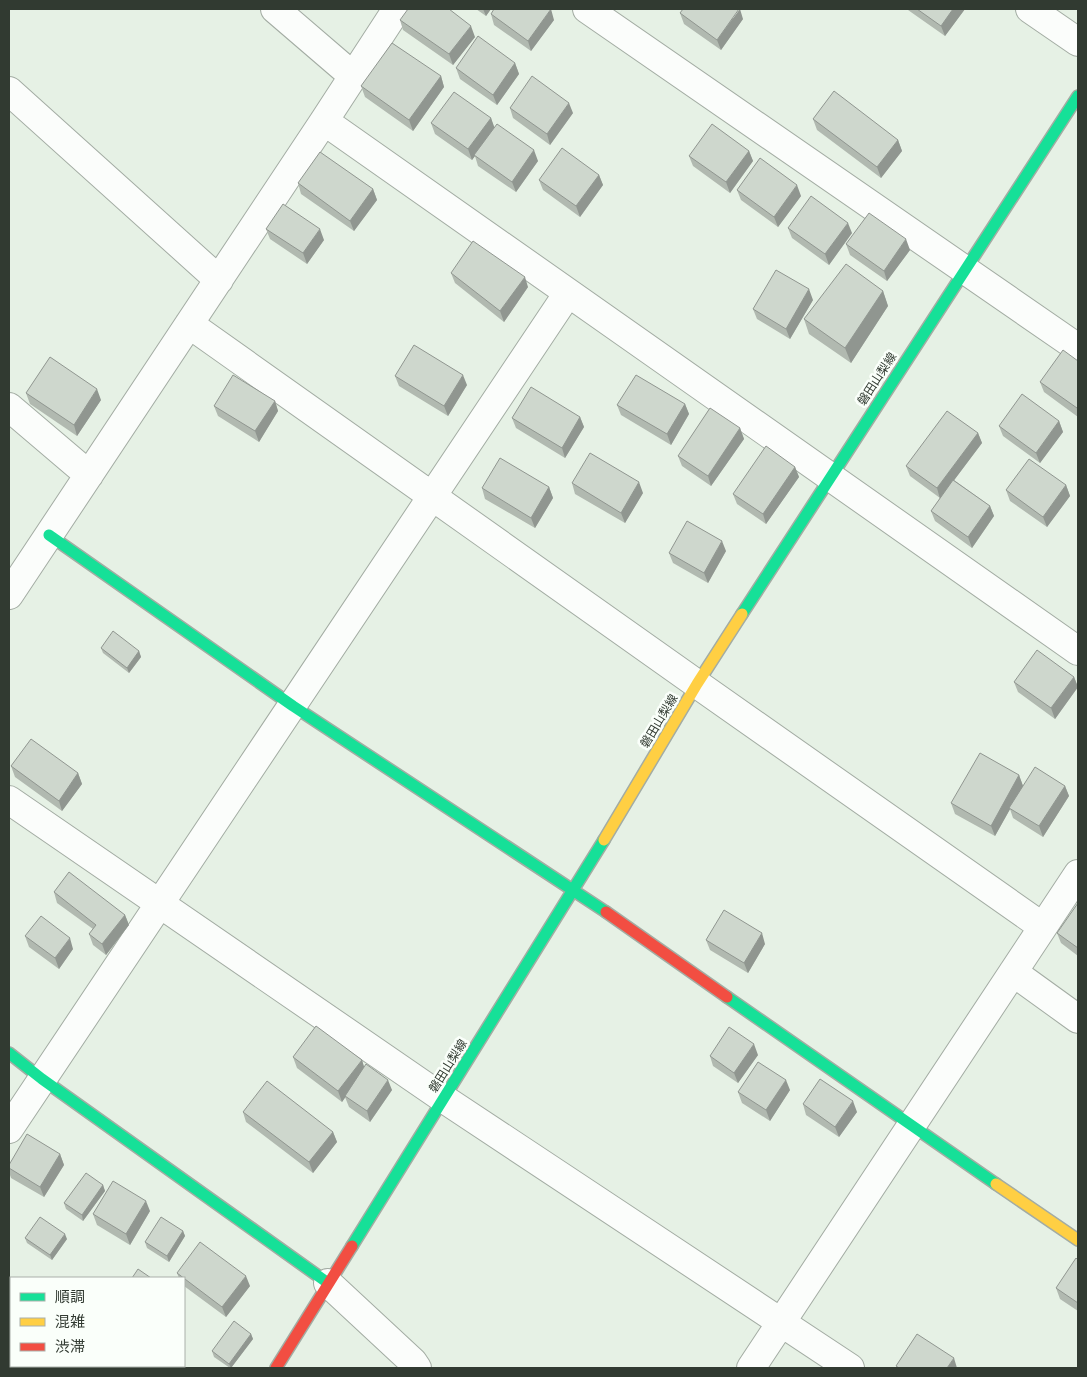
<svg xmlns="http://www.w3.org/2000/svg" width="1087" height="1377" font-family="Figtree,'Noto Sans JP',sans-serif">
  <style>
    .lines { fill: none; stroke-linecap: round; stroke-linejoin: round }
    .street-casing { stroke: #a3aca3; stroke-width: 30 }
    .fast-casing { stroke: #a3aca3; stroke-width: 14 }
    .slow-casing { stroke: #a3aca3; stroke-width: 14 }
    .jam-casing { stroke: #a3aca3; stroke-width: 14 }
    .street { stroke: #fbfdfb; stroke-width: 28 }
    .fast { stroke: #16e098; stroke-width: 11 }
    .slow { stroke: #ffcf43; stroke-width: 11 }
    .jam { stroke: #f24e42; stroke-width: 11 }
    .wall { fill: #b1b9b0 }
    .shaded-wall { fill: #909690 }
    .building { fill: #ced7cd; stroke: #909690 }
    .labels { text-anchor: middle; stroke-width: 5; stroke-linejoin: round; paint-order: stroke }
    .street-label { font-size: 12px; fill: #313a31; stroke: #fafffa }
  </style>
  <rect width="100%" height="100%" fill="#e6f1e5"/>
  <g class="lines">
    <g class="street-casing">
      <path id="street" d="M275 9 353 76
        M587 9 1078 348
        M1030 9 1078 42
        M9 91 219 280
        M324 121 1078 651
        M189 324 697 684 1043 927
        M9 407 89 475
        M9 595 324 121 397 9
        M9 800 444 1099 850 1368
        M1013 972 1078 1019
        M9 1129 568 293
        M328 1283 413 1362 417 1368
        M751 1368 1078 874"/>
    </g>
    <g class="fast-casing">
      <path id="fast" d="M49 535 293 706 606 912
        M742 614 1078 96
        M727 997 996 1184
        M9 1053 42 1079 328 1283
        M352 1246 604 840"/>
    </g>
    <g class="slow-casing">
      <path id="slow" d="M604 840 697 684 742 614
        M996 1184 1078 1240"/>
    </g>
    <g class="jam-casing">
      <path id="jam" d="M606 912 727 997
        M276 1368 352 1246"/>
    </g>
    <use href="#street" class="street"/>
    <use href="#fast" class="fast"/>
    <use href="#slow" class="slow"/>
    <use href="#jam" class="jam"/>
  </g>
  <path class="wall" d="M476 9H491L486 16Z
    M907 9H965L945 36 908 10Z
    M680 13 743 19 721 50 684 24Z
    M491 14 554 20 531 51 494 25Z
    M400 20 475 37 453 65 403 30Z
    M515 63 519 74 497 105 460 79 456 68Z
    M441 76 444 87 413 131 365 97 361 86Z
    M510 108 573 113 550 145 513 118Z
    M491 118 494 128 538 161 516 192 478 166 475 156 472 160 435 134 431 123Z
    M813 119 898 140 902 151 881 178 817 130Z
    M749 151 753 161 730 193 693 166 689 156Z
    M599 175 603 185 580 217 543 190 539 180Z
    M298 183 373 189 377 200 354 231 301 194Z
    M737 190 801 196 778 227 741 200Z
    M788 228 852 233 829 265 792 238Z
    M266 229 324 240 307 264 270 239Z
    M846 244 910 250 887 281 850 255Z
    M451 273 528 287 504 322 455 283Z
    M883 291 888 306 851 363 809 334 804 319Z
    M813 300 790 339 757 319 753 309Z
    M1078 361V417L1044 392 1040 382Z
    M395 376 467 385 448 416 399 386Z
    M26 393 101 400 77 436 30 404Z
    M275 401 278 411 259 442 218 416 214 406Z
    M685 404 689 414 671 445 621 415 617 405Z
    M580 417 584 427 565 458 516 428 512 418Z
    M1059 421 1063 432 1040 463 1003 436 999 426Z
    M740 428 744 439 711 486 682 466 678 456Z
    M978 433 982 443 954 480 990 506 994 516 972 548 935 521 931 511 940 498 910 476 906 466Z
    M795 467 799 477 766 524 737 504 733 494Z
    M572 483 643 493 625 523 575 494Z
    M1066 485 1070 496 1047 527 1010 501 1006 490Z
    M549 487 553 498 535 528 485 499 482 488Z
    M726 551 708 583 673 563 669 553Z
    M101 648 139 651 141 657 129 673 103 653Z
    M1074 677 1078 687 1055 719 1018 692 1014 682Z
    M11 766 78 773 82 784 62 811 15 777Z
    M1019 775 1023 786H1065L1069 796 1043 837 1013 818 1010 809 995 836 955 814 951 803Z
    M54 892 125 915 129 925 106 955 93 945 89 934 93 929 57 903Z
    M1078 903V956L1061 943 1057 933Z
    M25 936 73 949 59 969 29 947Z
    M706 940 765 944 748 973 710 950Z
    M758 1055 738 1083 713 1066 710 1056Z
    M293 1057 362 1060 364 1068 392 1090 370 1122 349 1107 345 1097 342 1102 297 1068Z
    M790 1090 770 1121 742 1103 738 1092Z
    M803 1104 857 1112 839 1137 806 1115Z
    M243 1112 333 1132 337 1142 313 1173 246 1122Z
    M60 1154 64 1165 44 1197 11 1178 9 1172V1165Z
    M103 1185 105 1191 83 1221 66 1209 64 1203Z
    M150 1211 130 1245 97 1225 93 1214Z
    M183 1231 185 1236 169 1262 147 1248 145 1242Z
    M25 1238 67 1239 52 1260 27 1243Z
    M1078 1260V1311L1060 1299 1056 1288Z
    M177 1273 250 1286 226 1317 184 1286V1278H179Z
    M251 1334 253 1339 231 1368H230L214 1357 212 1351Z"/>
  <path class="shaded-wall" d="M483 9H491L486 16Z
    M551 9 554 20 531 51 528 41Z
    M740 9 743 19 721 50 717 40Z
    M953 9H965L945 36 941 26Z
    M471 26 475 37 453 65 449 54Z
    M515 63 519 74 497 105 493 95Z
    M441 76 444 87 413 131 409 120Z
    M569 103 573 113 550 145 547 134Z
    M491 118 495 129 472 160 468 149Z
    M898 140 902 151 881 178 877 167Z
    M534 150 538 161 516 192 512 182Z
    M749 151 753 161 730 193 726 182Z
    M599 175 603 185 580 217 576 206Z
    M797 185 801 196 778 227 774 217Z
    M373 189 377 200 354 231 350 221Z
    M848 223 852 233 829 265 825 254Z
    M320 229 324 240 307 264 303 253Z
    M906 239 910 250 887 281 884 271Z
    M525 277 528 287 504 322 500 311Z
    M809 289 813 300 790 339 786 329Z
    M883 291 888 306 851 363 845 348Z
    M463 375 467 385 448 416 444 406Z
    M97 389 101 400 77 436 74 425Z
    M275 401 278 411 259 442 255 431Z
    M685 404 689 414 671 445 667 434Z
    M580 417 584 427 565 458 562 448Z
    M1059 421 1063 432 1040 463 1036 453Z
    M740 428 744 439 711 486 708 476Z
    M978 433 982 443 940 499 937 488Z
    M795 467 799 477 766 524 763 514Z
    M639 482 643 493 625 523 621 513Z
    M1066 485 1070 496 1047 527 1043 517Z
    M549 487 553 498 535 528 531 518Z
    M990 506 994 516 972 548 968 537Z
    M722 541 726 551 708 583 704 573Z
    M139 651 141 657 129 673 127 668Z
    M1074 677 1078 687 1055 719 1051 708Z
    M78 773 82 784 62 811 59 801Z
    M1019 775 1023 786 995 836 991 826Z
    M1065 786 1069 796 1043 837 1039 826Z
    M125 915 129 925 106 955 102 944Z
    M762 933 765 944 748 973 744 963Z
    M70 938 73 949 59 969 55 958Z
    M754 1044 758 1055 738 1083 734 1073Z
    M362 1060 365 1070 342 1102 338 1091Z
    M388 1080 392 1090 370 1122 367 1111Z
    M786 1080 790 1090 770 1121 766 1110Z
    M853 1101 857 1112 839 1137 835 1127Z
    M333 1132 337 1142 313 1173 309 1162Z
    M60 1154 64 1165 44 1197 40 1187Z
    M103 1185 105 1191 83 1221 82 1215Z
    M146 1201 150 1211 130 1245 126 1234Z
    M183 1231 185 1236 169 1262 167 1256Z
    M65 1234 67 1239 52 1260 50 1255Z
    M246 1276 250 1286 226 1317 222 1307Z
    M251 1334 253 1339 231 1368 229 1364Z
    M954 1358 957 1368H947Z"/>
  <path class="building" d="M408 9H449L471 26 449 54 400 20Z
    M494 9H551L528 41 491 14Z
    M683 9H739L717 40 680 13Z
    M917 9H953L941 26Z
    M478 36 515 63 493 95 456 68Z
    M392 43 441 76 409 120 361 86Z
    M532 76 569 103 547 134 510 108Z
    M834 91 898 140 877 167 813 119Z
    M454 92 491 118 468 149 431 123Z
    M497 124 534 150 512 182 474 155Z
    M712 124 749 151 726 182 689 156Z
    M562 148 599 175 576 206 539 180Z
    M320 152 373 189 350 221 298 183Z
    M760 158 797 185 774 217 737 190Z
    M811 196 848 223 825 254 788 228Z
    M283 204 320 229 303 253 266 229Z
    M869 213 906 239 884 271 846 244Z
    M473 241 525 277 500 311 451 273Z
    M846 264 883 291 845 348 804 319Z
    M776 270 809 289 786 329 753 309Z
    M414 345 463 375 444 406 395 376Z
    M1063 350 1078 361V406L1077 408 1040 382Z
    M50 357 97 389 74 425 26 393Z
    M233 375 275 401 255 431 214 406Z
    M636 375 685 404 667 434 617 405Z
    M531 387 580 417 562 448 512 418Z
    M1022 394 1059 421 1036 453 999 426Z
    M710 408 740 428 708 476 678 456Z
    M947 411 978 433 937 488 906 466Z
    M766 446 795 467 763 514 733 494Z
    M590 453 639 482 621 513 572 483Z
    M500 458 549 487 531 518 482 488Z
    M1029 459 1066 485 1043 517 1006 490Z
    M953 480 990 506 968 537 931 511Z
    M687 521 722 541 704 573 669 553Z
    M113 631 139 651 127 668 101 648Z
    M1037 650 1074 677 1051 708 1014 682Z
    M31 739 78 773 59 801 11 766Z
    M980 753 1019 775 991 826 951 803Z
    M1035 767 1065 786 1039 826 1009 808Z
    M69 872 125 915 102 944 89 934 96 925 54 892Z
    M1078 903V948L1057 933Z
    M724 910 762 933 744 963 706 940Z
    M41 916 70 938 55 958 25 936Z
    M316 1026 362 1060 338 1091 293 1057Z
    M729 1027 754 1044 734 1073 710 1056Z
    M758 1062 786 1080 766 1110 738 1092Z
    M366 1064 388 1080 367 1111 345 1096Z
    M820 1079 853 1101 835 1127 803 1104Z
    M267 1081 333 1132 309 1162 243 1112Z
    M27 1134 60 1154 40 1187 9 1168V1165Z
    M86 1173 103 1185 82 1215 64 1203Z
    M113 1181 146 1201 126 1234 93 1214Z
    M40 1217 65 1234 50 1255 25 1238Z
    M161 1217 183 1231 167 1256 145 1242Z
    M200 1242 246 1276 222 1307 177 1273Z
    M1076 1258 1078 1260V1303L1056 1288Z
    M138 1269 151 1278H132Z
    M234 1321 251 1334 229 1364 212 1351Z
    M917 1334 954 1358 947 1368H899L896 1366Z
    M103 1366H158L162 1368H101Z"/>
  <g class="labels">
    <g class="street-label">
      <text transform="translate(877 379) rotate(-57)" y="4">磐田山梨線</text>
      <text transform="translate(659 721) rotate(-59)" y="4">磐田山梨線</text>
      <text transform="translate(448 1066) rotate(-58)" y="4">磐田山梨線</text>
    </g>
  </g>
  <rect width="1087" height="1377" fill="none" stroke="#313a31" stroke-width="20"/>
  <rect x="10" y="1277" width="175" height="90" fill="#fafffa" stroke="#aab0aa"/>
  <rect x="20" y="1293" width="25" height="8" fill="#16e098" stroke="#aab0aa"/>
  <text x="55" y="1302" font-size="15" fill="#313a31">順調</text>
  <rect x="20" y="1318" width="25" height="8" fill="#ffcf43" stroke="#aab0aa"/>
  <text x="55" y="1327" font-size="15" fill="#313a31">混雑</text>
  <rect x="20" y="1343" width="25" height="8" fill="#f24e42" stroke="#aab0aa"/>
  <text x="55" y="1352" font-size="15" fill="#313a31">渋滞</text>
</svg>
